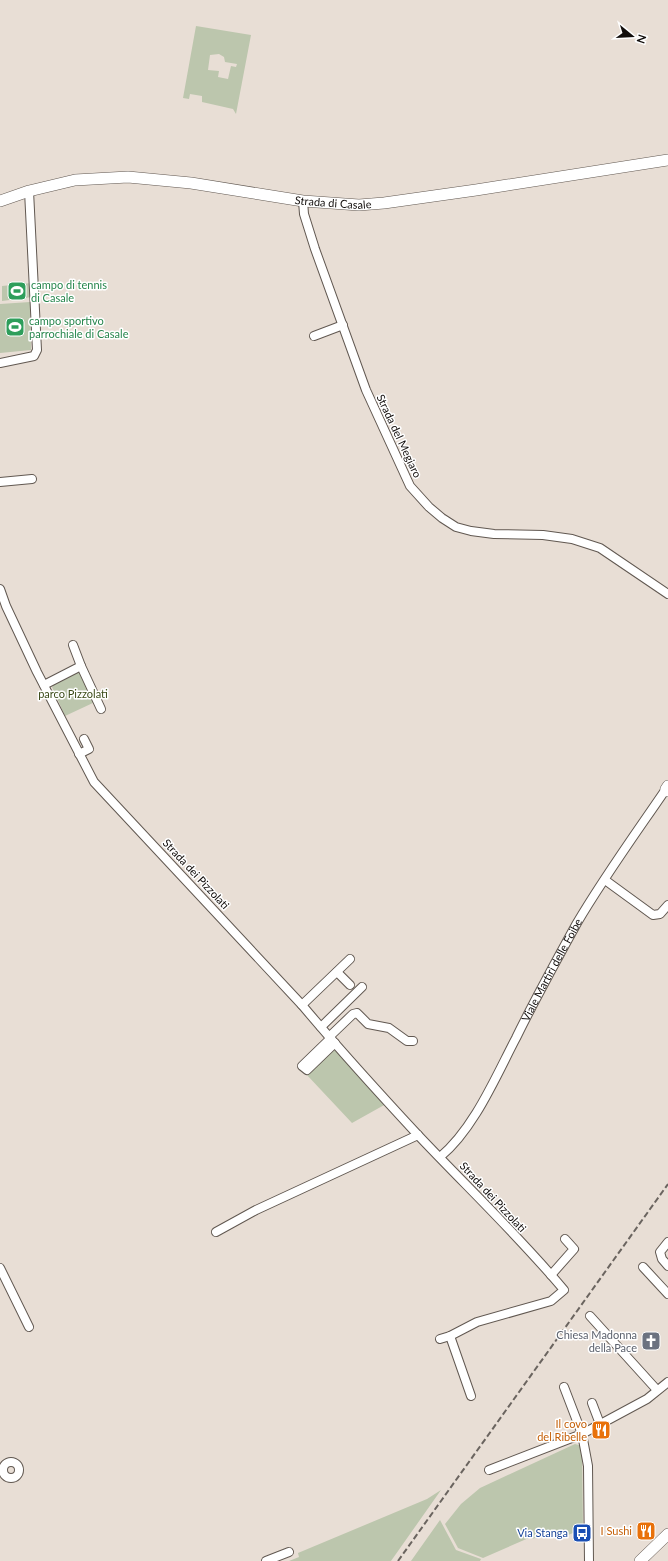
<svg xmlns="http://www.w3.org/2000/svg" width="668" height="1561" font-family="Lato,sans-serif">
  <style>
    .green { fill: #bcc6ad; fill-rule: evenodd }
    .lines { fill: none; stroke-linecap: round; stroke-linejoin: round }
    .street-casing { stroke: #615851; stroke-width: 10 }
    .secondary-casing { stroke: #615851; stroke-width: 12 }
    .street { stroke: #fff; stroke-width: 8 }
    .secondary { stroke: #fff; stroke-width: 11 }
    .rail { stroke: #6a645f; stroke-width: 2; stroke-dasharray: 6 3; stroke-linecap: butt }
    .labels { text-anchor: middle; stroke-width: 3; stroke-linejoin: round; paint-order: stroke }
    .street-label { font-size: 11px; fill: #120e0c; stroke: #fff }
    .leisure-label { font-size: 11px; fill: #27864d; stroke: #fff; text-anchor: start }
    .park-label { font-size: 11px; fill: #3a4a17; stroke: #fff }
    .worship-label { font-size: 11px; fill: #5b616d; stroke: #fff; text-anchor: end }
    .food-label { font-size: 11px; fill: #c56008; stroke: #fff; text-anchor: end }
    .transit-label { font-size: 11px; fill: #164399; stroke: #fff; text-anchor: end }
  </style>
  <rect width="100%" height="100%" fill="#e8ded5"/>
  <path class="green" d="M196 26 251 35 236 114 233 109 202 102V96L190 94 189 99 183 98ZM219 54 224 57 225 62 237 64 236 67 231 66 228 79 218 77 219 71 208 70 210 55Z
    M31 283 32 297 2 301V286Z
    M30 302 31 350 0 353V304Z
    M79 672 83 676 95 702 65 716 52 687 56 682Z
    M333 1047 386 1104 352 1123 306 1074Z
    M575 1444 582 1446 583 1529 568 1535 552 1533 532 1539 531 1537 483 1558 458 1548 445 1524 461 1504 480 1488Z
    M441 1490 391 1561H289L299 1557 298 1553 427 1499Z
    M440 1520 456 1550 481 1559 480 1561H411Z"/>
  <g class="lines">
    <g class="street-casing">
      <g id="street">
        <path d="M303 201 304 214 315 249 366 390 410 486 429 507 442 518 456 527 471 531 494 534 543 535 572 539 600 548 668 594"/>
        <path d="M314 336 343 325"/>
        <path d="M0 363 34 356 37 350 29 191"/>
        <path d="M0 482 32 479"/>
        <path d="M0 589 6 606 37 672 94 782 302 1005C339 1049 378 1092 417 1134 466 1186 518 1235 564 1290L551 1301 477 1322 450 1336 440 1339"/>
        <path d="M73 645 81 666"/>
        <path d="M44 685 81 666 101 709"/>
        <path d="M79 754 89 749 84 739"/>
        <path d="M605 880 653 915 660 914 668 905"/>
        <path d="M337 972 350 985"/>
        <path d="M302 1005 350 959"/>
        <path d="M321 1027 362 987"/>
        <path d="M329 1037 353 1014 357 1013 368 1024 389 1028 407 1041H413"/>
        <path d="M331 1038 302 1066 307 1070 335 1043"/>
        <path id="s1" d="M440 1157C474 1129 496 1076 516 1038 535 999 556 961 577 923 604 877 636 833 666 789"/>
        <path d="M216 1232 256 1210 418 1135"/>
        <path d="M668 1242 660 1252 662 1259 668 1266"/>
        <path d="M643 1267 668 1294"/>
        <path d="M0 1268 29 1327"/>
        <path d="M551 1275 574 1249 565 1239"/>
        <path d="M590 1316 657 1390"/>
        <path d="M450 1336 471 1396"/>
        <path d="M564 1387 582 1434 588 1466 589 1561"/>
        <path d="M592 1403 600 1424"/>
        <circle cx="11" cy="1470" r="8"/>
        <path d="M489 1470 582 1434 647 1399 668 1382"/>
        <path d="M266 1561 289 1552"/>
      </g>
    </g>
    <g class="secondary-casing">
      <g id="secondary">
        <path id="s2" d="M0 201 29 191 75 180 128 177 191 183 303 201 359 205 384 203 476 190 668 160"/>
        <path d="M668 786 666 789 668 791"/>
        <path d="M640 1561 668 1534"/>
      </g>
    </g>
    <use href="#street" class="street"/>
    <use href="#secondary" class="secondary"/>
    <path class="rail" d="M398 1561 668 1184"/>
  </g>
  <defs>
    <g id="stadium-square" transform="scale(1)"><rect x="-9" y="-9" width="18" height="18" rx="4" fill="#2e9e5b" stroke="#fff"/><path d="M0-5a6.5 5 0 1 0 0 10a6.5 5 0 1 0 0-10ZM-3.5-1.8h7v3.6h-7Z" fill="#fff"/></g>
    <g id="church-square" transform="scale(1)"><rect x="-9" y="-9" width="18" height="18" rx="4" fill="#6b7280" stroke="#fff"/><path d="M-1.2-6h2.4v3.5h3.3v2.4h-3.3V6h-2.4V-.1h-3.3v-2.4h3.3Z" fill="#fff"/></g>
    <g id="restaurant-square" transform="scale(1)"><rect x="-9" y="-9" width="18" height="18" rx="4" fill="#e8710a" stroke="#fff"/><path d="M-5-6h1v4h1v-4h1v4h1v-4h1v5L-1.5 .5V6h-2V.5L-5-1ZM5-6V6H3V1.5H1.5Q1.5-4 5-6Z" fill="#fff"/></g>
    <g id="bus-square" transform="scale(1)"><rect x="-9" y="-9" width="18" height="18" rx="4" fill="#1a4fb4" stroke="#fff"/><path d="M-5-6H5V4H4V6H2V4H-2V6H-4V4H-5ZM-3.5-4V0h7V-4ZM-3.5 1.2v1.5H-2V1.2ZM2 1.2v1.5H3.5V1.2Z" fill="#fff"/></g>
  </defs>
  <g fill-rule="evenodd">
    <use href="#stadium-square" x="17" y="291"/>
    <use href="#stadium-square" x="15" y="327"/>
    <use href="#church-square" x="651" y="1341"/>
    <use href="#restaurant-square" x="601" y="1430"/>
    <use href="#restaurant-square" x="646" y="1531"/>
    <use href="#bus-square" x="582" y="1533"/>
  </g>
  <g class="labels">
    <g class="street-label">
      <text dy="4" stroke="none"><textPath href="#s2" startOffset="338">Strada di Casale</textPath></text>
      <text transform="translate(399 436) rotate(65)" y="4">Strada del Megiaro</text>
      <text transform="translate(196 874) rotate(47)" y="4">Strada dei Pizzolati</text>
      <text dy="4" stroke="none"><textPath href="#s1" startOffset="219">Viale Martiri delle Foibe</textPath></text>
      <text transform="translate(493 1197) rotate(47)" y="4">Strada dei Pizzolati</text>
    </g>
    <g class="leisure-label">
      <text x="31" y="289">campo di tennis<tspan x="31" dy="13">di Casale</tspan></text>
      <text x="29" y="325">campo sportivo<tspan x="29" dy="13">parrochiale di Casale</tspan></text>
    </g>
    <g class="park-label">
      <text x="73" y="698">parco Pizzolati</text>
    </g>
    <g class="worship-label">
      <text x="637" y="1339">Chiesa Madonna<tspan x="637" dy="13">della Pace</tspan></text>
    </g>
    <g class="food-label">
      <text x="587" y="1428">Il covo<tspan x="587" dy="13">del Ribelle</tspan></text>
      <text x="632" y="1535">I Sushi</text>
    </g>
    <g class="transit-label">
      <text x="568" y="1537">Via Stanga</text>
    </g>
  </g>
  <g transform="translate(632 36) rotate(108)" stroke="#ffffff" stroke-width="3" paint-order="stroke">
  <path d="M0-3L7 15L0 10L-7 15Z" fill="#120e0c"/>
  <text y="-6" font-size="11" font-weight="bold" text-anchor="middle" fill="#120e0c">N</text>
  </g>
</svg>
